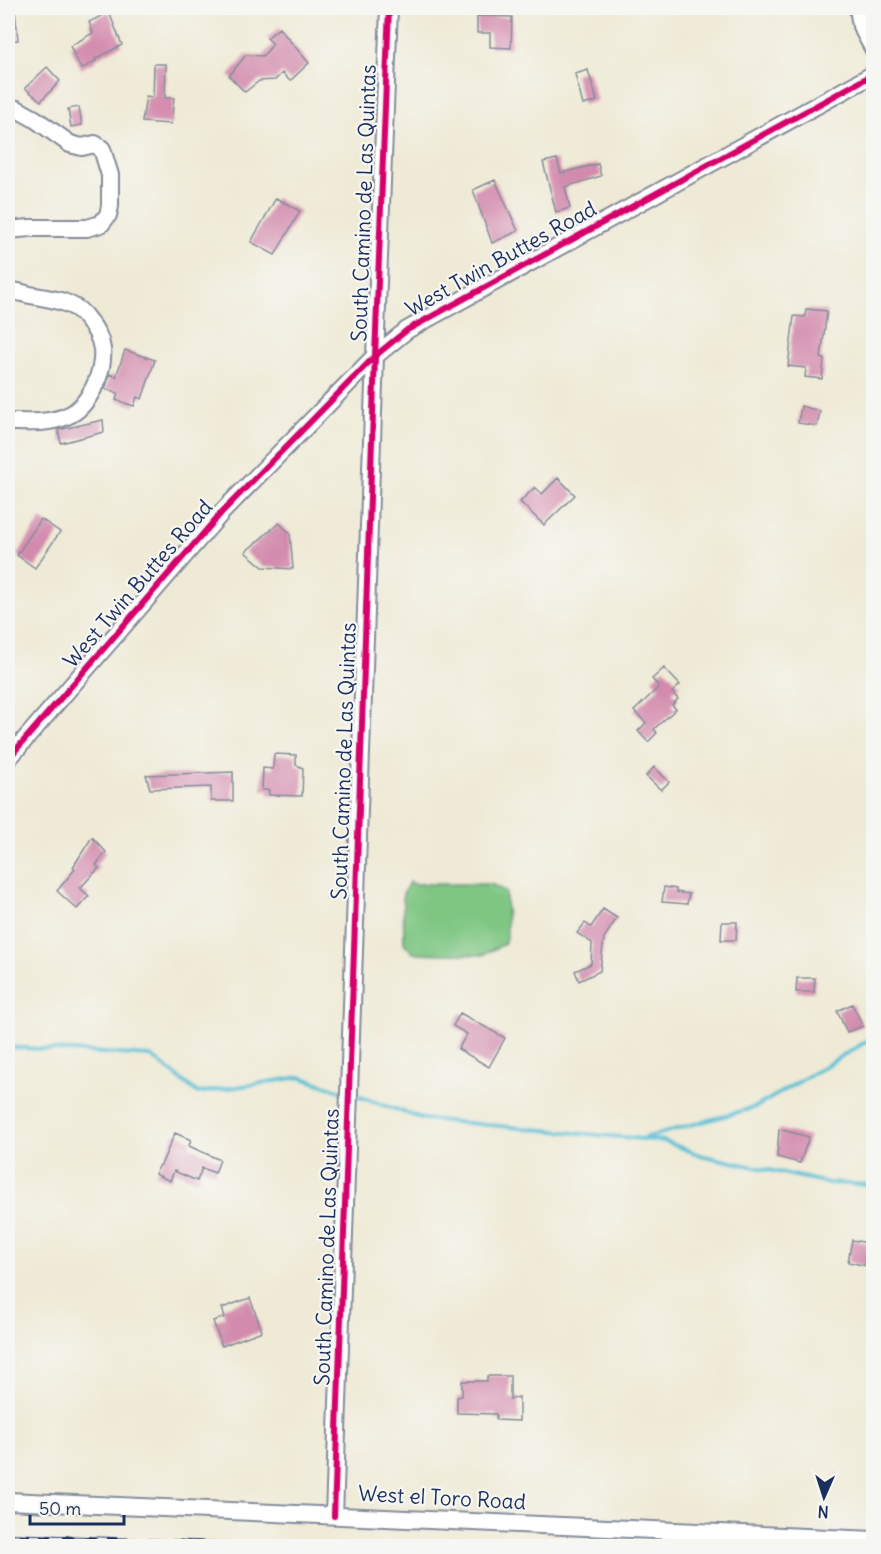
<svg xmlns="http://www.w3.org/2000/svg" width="881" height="1554" font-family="Delius,sans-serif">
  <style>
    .green { fill: #7ec682; stroke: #4c7a70; stroke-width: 1.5 }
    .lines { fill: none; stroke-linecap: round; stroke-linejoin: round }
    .stream { stroke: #59bfd7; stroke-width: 4 }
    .building { fill: #d38bad }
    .minor-casing { stroke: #858c9a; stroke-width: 20 }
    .minor { stroke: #fff; stroke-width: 16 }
    .rail-casing { stroke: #1b2f5e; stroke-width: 6 }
    .rail { stroke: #f6f6f2; stroke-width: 4; stroke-dasharray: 11; stroke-linecap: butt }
    .cycleway-casing { stroke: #f6f6f2; stroke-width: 10 }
    .cycleway { stroke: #d6006c; stroke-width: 6 }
    .labels { text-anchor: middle; stroke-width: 4.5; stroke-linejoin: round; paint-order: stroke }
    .street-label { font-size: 21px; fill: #1b2f5e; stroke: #f6f6f2 }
  </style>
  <rect width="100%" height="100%" fill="#f6f6f2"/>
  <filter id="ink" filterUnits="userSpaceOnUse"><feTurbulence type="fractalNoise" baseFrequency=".0167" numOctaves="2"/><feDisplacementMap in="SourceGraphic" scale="12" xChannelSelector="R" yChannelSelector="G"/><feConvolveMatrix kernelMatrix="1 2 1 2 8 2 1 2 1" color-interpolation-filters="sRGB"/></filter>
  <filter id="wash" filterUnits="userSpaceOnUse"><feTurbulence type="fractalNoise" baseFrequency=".008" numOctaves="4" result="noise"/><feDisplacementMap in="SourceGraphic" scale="24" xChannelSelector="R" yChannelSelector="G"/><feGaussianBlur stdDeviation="1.35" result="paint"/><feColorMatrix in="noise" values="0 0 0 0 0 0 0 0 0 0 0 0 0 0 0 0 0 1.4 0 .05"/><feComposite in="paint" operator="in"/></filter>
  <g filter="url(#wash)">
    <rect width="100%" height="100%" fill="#efead5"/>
    <path class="green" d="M409 882 414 884H491L506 892 507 935 504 944 483 955 413 953 404 943 403 894Z"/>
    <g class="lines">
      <path class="stream" d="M8 1047 151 1056 198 1093 300 1077 344 1092
        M354 1095 424 1119 664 1141 700 1155 828 1183 874 1185
        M644 1138 756 1107 874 1037"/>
    </g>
    <g id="blocks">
      <path class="building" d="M8 10H15L18 40 8 41Z
        M109 12 122 45 95 59 96 61 81 69 70 46 93 33 89 22Z
        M477 16 512 17 511 48 490 47V33H477Z
        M279 28 309 63 290 81 282 73 275 80 259 81 245 92 229 76 246 55 263 56 273 44 267 38Z
        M154 64H166L165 98H174L171 124 142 122 146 96 153 97Z
        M47 67 60 81 41 101 25 88Z
        M588 70 597 101 583 105 575 74Z
        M79 107 82 125 71 127 68 109Z
        M557 159 561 173 598 164 601 176 565 187 570 208 556 212 543 162Z
        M495 180 518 231 492 243 473 190Z
        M276 198 300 211 275 255 251 242Z
        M806 309 827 311 821 358 824 359 822 379 805 377 806 368 788 366 794 316 805 317Z
        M125 350 155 360 142 399 137 397 134 406 116 400 118 393 105 389 110 374 116 377Z
        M801 406 820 411 817 426 798 423Z
        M103 420 104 432 61 443 58 430Z
        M558 478 575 495 544 525 520 502 535 487 542 494Z
        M41 519 60 532 35 568 17 555Z
        M279 523 290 533 293 569 263 567 245 552Z
        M664 668 680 685 672 692 678 699 672 705 676 709 654 729 657 733 648 742 638 731 646 723 634 711 659 687 652 679Z
        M274 754 296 755V765L303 768 302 796 269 795V790H262L263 768 273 769Z
        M654 767 669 782 661 790 646 776Z
        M233 772V801H211V787L150 789 146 775Z
        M92 837 106 852 96 865 99 868 80 888 89 896 77 909 57 891 75 869 73 867Z
        M664 887 676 889V892L689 894 687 904 662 902Z
        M603 909 617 918 604 938 600 971 579 981 575 971 591 964 592 943 577 933 585 923 591 927Z
        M722 922H737L736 940H721Z
        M797 978H815L814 992H796Z
        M852 1004 863 1026 847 1032 837 1011Z
        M460 1013 505 1038 489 1067 458 1049 467 1034 453 1026Z
        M779 1129 809 1137 800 1163 777 1157Z
        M175 1133 191 1140 189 1146 220 1160 215 1173 202 1168 197 1181 174 1171 170 1181 155 1174 160 1165H161Z
        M852 1240 873 1244V1267L848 1262Z
        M250 1298 262 1331 222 1346 213 1321 225 1317 222 1308Z
        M487 1376H510V1399L519 1397V1421L496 1420V1414L457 1413V1397L462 1396V1381H487Z"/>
    </g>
  </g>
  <g filter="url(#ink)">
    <use href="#blocks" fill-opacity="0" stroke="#858c9a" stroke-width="1.5"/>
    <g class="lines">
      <g class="minor-casing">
        <path id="minor" d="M858 8 861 26 874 50
          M8 107 17 109 35 119 70 144 82 147 95 144 102 149 110 175V206L108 215 101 224 87 228H30L8 230
          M8 290C15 291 22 293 30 295 45 298 61 299 74 307 79 309 84 315 87 319 105 339 106 358 96 383 90 396 80 411 67 416 49 424 27 422 8 422
          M8 759 222 512 375 356 407 330 874 74
          M8 1501 874 1540
          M334 1516 375 356 389 8"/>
      </g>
      <use href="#minor" class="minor"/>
      <g class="rail-casing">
        <path id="rail" d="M8 1536 269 1546"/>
      </g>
      <use href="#rail" class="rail"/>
      <g class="cycleway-casing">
        <path id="cycleway" d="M8 759 222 512 375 356 407 330 874 74
          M334 1516 375 356 389 8"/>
      </g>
      <use href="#cycleway" class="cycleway"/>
    </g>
  </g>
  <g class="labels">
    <g class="street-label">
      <text transform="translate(364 203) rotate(-88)" y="7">South Camino de Las Quintas</text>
      <text transform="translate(501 259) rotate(-29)" y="7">West Twin Buttes Road</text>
      <text transform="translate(138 584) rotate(-49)" y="7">West Twin Buttes Road</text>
      <text transform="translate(344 761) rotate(-88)" y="7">South Camino de Las Quintas</text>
      <text transform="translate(327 1247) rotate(-88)" y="7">South Camino de Las Quintas</text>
      <text transform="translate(442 1498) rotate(3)" y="7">West el Toro Road</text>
    </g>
  </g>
  <rect width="881" height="1554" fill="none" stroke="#f6f6f2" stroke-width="30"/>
  <g transform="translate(824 1497) rotate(183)" stroke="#f6f6f2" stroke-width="4.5" paint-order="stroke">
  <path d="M0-4.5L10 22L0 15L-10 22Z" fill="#1b2f5e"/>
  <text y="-9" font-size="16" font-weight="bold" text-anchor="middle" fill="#1b2f5e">N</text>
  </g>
  <path d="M30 1515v9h94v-9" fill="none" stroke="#1b2f5e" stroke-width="3"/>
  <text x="39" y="1515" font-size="18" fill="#1b2f5e" stroke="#f6f6f2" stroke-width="4.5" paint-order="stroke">50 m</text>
</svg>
